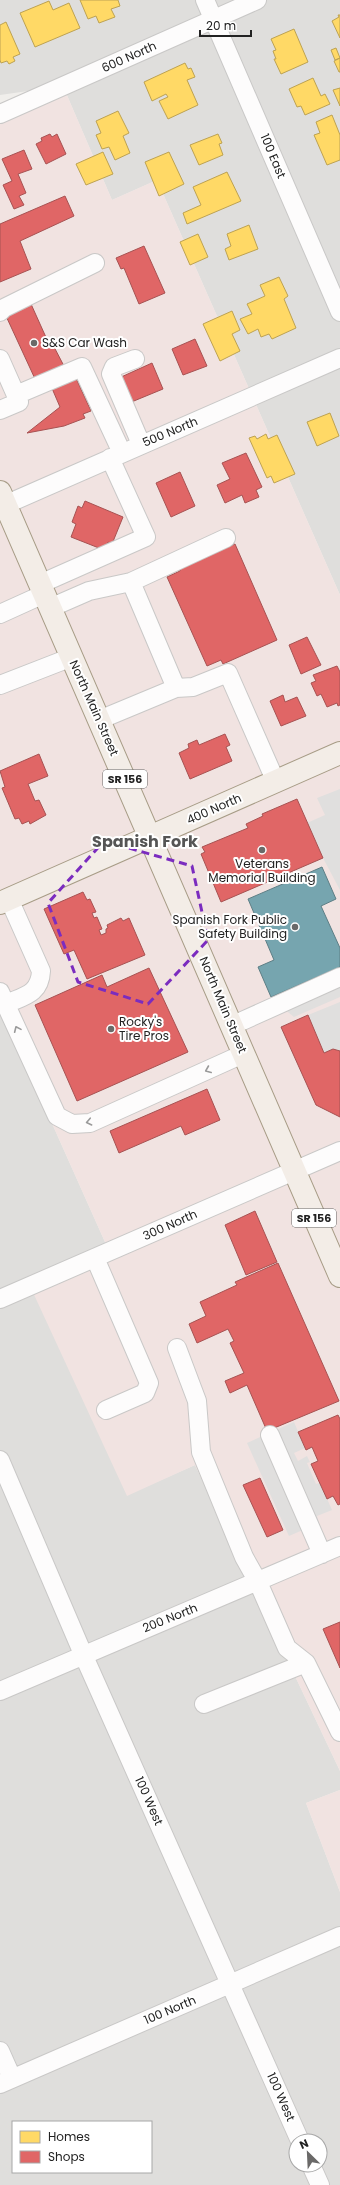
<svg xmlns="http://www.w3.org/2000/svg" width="340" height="2185" font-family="Poppins,sans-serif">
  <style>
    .residential { fill: #dfdedc; fill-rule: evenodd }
    .commercial { fill: #f1e3e1 }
    .parking { fill: #e0dfde }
    .homes { fill: #ffd966; stroke: #bda252 }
    .shops { fill: #e06666; stroke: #a75252 }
    .public { fill: #76a5af; stroke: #5d7e85 }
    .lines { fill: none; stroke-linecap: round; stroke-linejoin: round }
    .minor-casing { stroke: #c9c8c7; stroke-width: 20 }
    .major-casing { stroke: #a79c86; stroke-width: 24 }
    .minor { stroke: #fdfcfc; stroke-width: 18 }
    .major { stroke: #f3ede7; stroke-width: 22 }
    .oneway { stroke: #9a9a9a }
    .marked { fill: none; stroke: #7b2cbf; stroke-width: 3; stroke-dasharray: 8 5; stroke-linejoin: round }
    .poi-dot { fill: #6a6968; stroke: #fff; stroke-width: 1.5 }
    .labels { text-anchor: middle; stroke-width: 4; stroke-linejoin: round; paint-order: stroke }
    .shield { fill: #fff; stroke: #646464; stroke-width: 1 }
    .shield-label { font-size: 11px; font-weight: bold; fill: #222 }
    .street-label { font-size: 12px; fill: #222; stroke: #fff }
    .poi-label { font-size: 12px; fill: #222; stroke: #fff; text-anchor: start }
    .district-label { font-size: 16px; font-weight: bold; fill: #555; stroke: #fff }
  </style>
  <rect width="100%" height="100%" fill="#f0eeeb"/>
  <path class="residential" d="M0 0H340V595L157 180 112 200 63 86 0 95Z
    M0 1007 109 1251 127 1495 195 1465 340 1771V1790L306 1803 340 1892V2185H0ZM13 2122H151V2172H13ZM296 2141H320V2165H296Z"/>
  <path class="commercial" d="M63 86 112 200 157 180 340 595V1771L195 1465 127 1496 30 1286 109 1251 0 1007V903L12 898 0 889V114Z
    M340 1790V1892L306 1803Z"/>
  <path class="parking" d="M340 789V890L323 858 307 823 325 815 317 798Z
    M340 971V997L294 1017 273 1000Z
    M340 1002V1051L333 1049 324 1053 308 1015Z
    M294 1422 305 1448 294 1453 298 1461 307 1456 310 1462 307 1463 316 1484 320 1483 332 1510 317 1516 319 1523 289 1536 247 1443Z"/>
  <path class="homes" d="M80 0H118L120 6 111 9 115 17 99 23 96 16 88 19Z
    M49 1 53 10 69 3 80 28 35 47 20 13Z
    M338 15H340V38L332 21 339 17Z
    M6 22 20 54 13 57 15 61 9 64 7 61 1 63 0 60V25Z
    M294 29 308 62 281 74 274 59H276L273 51 276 50 271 39Z
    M336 48 340 58 335 60 331 50Z
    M340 58V72H339L334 61Z
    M185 63 188 69 191 68 195 77 187 80 198 105 168 119 159 101 168 97 166 94 152 101 144 82Z
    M313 78 321 96 325 94 330 104 305 115 301 106 297 107 289 89Z
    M340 88V106L333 90Z
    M118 111 129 133 123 136 130 153 115 160 109 147 102 149 96 135 101 133 96 121Z
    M332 115 340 135V160L327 165 314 135 320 133 316 122Z
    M218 134 222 143 219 144 223 155 199 165 190 145Z
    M103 152 113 174 86 185 76 164Z
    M169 152 184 184 159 196 145 162Z
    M227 172 241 201 187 224 183 213 201 205 193 187Z
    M249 225 258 249 229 260 225 249 231 246 227 234Z
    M198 234 208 257 190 265 180 242Z
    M279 277 288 296 284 299 296 328 272 339 269 334 261 337 258 329 248 334 240 319 252 314 247 304 265 296 260 285Z
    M232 311 240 330 232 334 240 351 220 361 203 324Z
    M330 413 339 436 317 446 307 422Z
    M266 434 268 439 277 435 295 474 274 483 271 476 267 478 249 438 255 436 257 439Z"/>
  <path class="shops" d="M50 134 52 137 57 134 66 154 46 164 36 144 42 141 41 138Z
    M24 150 32 169 18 174 26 193 19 196 24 205 14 209 3 185 12 181 2 159Z
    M65 196 74 216 20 241 31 269 0 282V224Z
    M144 246 165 293 139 304 124 268 121 269 116 258Z
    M31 304 49 344 52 343 65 368 36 381 6 316Z
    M195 339 207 366 183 375 172 349Z
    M152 363 163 389 129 403 119 378Z
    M75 376 91 411 83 414 85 418 64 426 27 433 60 407 51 386Z
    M246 453 262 487 256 490 259 497 245 503 242 495 225 503 217 485 230 479 222 463Z
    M180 472 195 506 171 517 156 483Z
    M85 501 123 517 112 544 108 542 104 550 71 537 76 524 72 522 78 506 82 508Z
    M235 544 277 640 223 664 221 660 207 666 167 577 180 571V567Z
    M307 637 321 665 301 674 289 645Z
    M337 666 340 672V705L338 706 337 703 327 707 321 694 317 696 311 683 316 681 313 675Z
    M283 695 285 702 297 697 306 716 281 726 270 701Z
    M225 734 230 745 226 747 232 761 190 779 179 753 189 748 188 744 197 740 199 745Z
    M39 754 48 776 28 784 35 801 39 800 46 815 30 824 29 821 22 824 19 818 15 819 2 788 5 787 0 771Z
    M297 799 323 858 221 902 201 854 205 852 202 847 248 828 246 824 263 816 262 814Z
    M83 892 87 900 90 899 96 912 92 913 94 918 97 917 102 929 99 930 101 935 106 933V929L108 928 107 925 121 918 123 921 129 918 145 955 87 979 74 950 64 954 44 909Z
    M149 968 188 1052 77 1101 35 1005 102 975 107 987Z
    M308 1015 324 1053 333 1049 340 1051V1117L316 1105 281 1027Z
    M207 1089 220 1120 185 1135 181 1126 119 1153 110 1131Z
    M255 1211 277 1262 246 1275 225 1225Z
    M278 1263 339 1401 267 1431 247 1385 230 1393 225 1381 244 1373 230 1343 234 1341 228 1329 197 1343 189 1324 206 1316 200 1302 237 1285 235 1282Z
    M338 1415 340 1419V1504L338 1505 333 1496 327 1499 311 1464 318 1461 312 1447 306 1450 298 1432Z
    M260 1478 283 1530 267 1537 243 1485Z
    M340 1622V1668L323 1629Z"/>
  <path class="public" d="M322 867 336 899 321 906 340 948V967L271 997 258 967 274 960 248 899Z"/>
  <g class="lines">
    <g class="minor-casing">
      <path id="minor" d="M205 0 340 312
        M0 114 257 0
        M0 312 4 308 95 263
        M0 359 19 402 0 410
        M135 359 114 367 111 374 141 444
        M16 395 82 367 122 453
        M0 507 340 358
        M131 582 226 538
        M40 584 146 537 110 458
        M50 608 89 591 131 582 176 688 193 687 228 673 276 782
        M0 614 44 594
        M0 685 72 657
        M99 720 176 688
        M0 992 57 1116 72 1124 90 1123 243 1054
        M6 1004C24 996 40 994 41 971L9 899
        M231 1026 340 977
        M95 1258 149 1383 145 1393 106 1410
        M0 1299 340 1151
        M177 1348 197 1401 201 1452 244 1557 258 1582 287 1648 306 1663 340 1732
        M270 1435 322 1554
        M0 1460 83 1654 300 2141
        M0 1691 340 1546
        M204 1704 306 1663
        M0 2051 12 2078
        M0 2084 340 1936
        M311 2165 320 2185"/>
    </g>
    <g class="major-casing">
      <path id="major" d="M0 492 340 1276
        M0 903 340 753"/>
    </g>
    <use href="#minor" class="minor"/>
    <use href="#major" class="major"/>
  </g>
  <defs><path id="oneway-chevron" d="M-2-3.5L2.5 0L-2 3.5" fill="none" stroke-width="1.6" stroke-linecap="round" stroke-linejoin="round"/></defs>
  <g class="oneway">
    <use href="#oneway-chevron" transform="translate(17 1029) rotate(-114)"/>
    <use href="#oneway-chevron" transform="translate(208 1070) rotate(157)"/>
    <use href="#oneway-chevron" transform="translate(89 1122) rotate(168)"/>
  </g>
  <path class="marked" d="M104 841 192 866 208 940 148 1004 78 982 48 903Z"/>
  <g class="poi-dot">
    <circle cx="34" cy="343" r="4"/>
    <circle cx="262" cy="850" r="4"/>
    <circle cx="295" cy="927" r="4"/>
    <circle cx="111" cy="1029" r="4"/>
  </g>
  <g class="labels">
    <g class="shield">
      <rect x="103" y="770" width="44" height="18" rx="3"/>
      <rect x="292" y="1209" width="44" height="18" rx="3"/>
    </g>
    <g class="shield-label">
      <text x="125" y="783">SR 156</text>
      <text x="314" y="1222">SR 156</text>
    </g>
    <g class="street-label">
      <text transform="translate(129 57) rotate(-24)" y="4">600 North</text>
      <text transform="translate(273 156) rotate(67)" y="4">100 East</text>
      <text transform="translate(170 432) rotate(-23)" y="4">500 North</text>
      <text transform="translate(94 708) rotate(66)" y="4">North Main Street</text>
      <text transform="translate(214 809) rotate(-24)" y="4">400 North</text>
      <text transform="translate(223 1005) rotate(67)" y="4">North Main Street</text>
      <text transform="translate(170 1225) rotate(-24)" y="4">300 North</text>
      <text transform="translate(170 1618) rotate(-22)" y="4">200 North</text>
      <text transform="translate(149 1801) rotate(66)" y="4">100 West</text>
      <text transform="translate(170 2010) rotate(-23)" y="4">100 North</text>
      <text transform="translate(281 2097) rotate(66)" y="4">100 West</text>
    </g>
    <g class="poi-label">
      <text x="42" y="347">S&amp;S Car Wash</text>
      <text x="262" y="868" text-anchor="middle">Veterans<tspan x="262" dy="14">Memorial Building</tspan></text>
      <text x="287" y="924" text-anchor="end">Spanish Fork Public<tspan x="287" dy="14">Safety Building</tspan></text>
      <text x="119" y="1026">Rocky's<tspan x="119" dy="14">Tire Pros</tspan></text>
    </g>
    <g class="district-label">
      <text x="145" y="847">Spanish Fork</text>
    </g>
  </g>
  <rect x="12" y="2121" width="140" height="52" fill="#ffffff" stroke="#a7a7a7"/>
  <rect x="20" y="2131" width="20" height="12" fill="#ffd966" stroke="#a7a7a7"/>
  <text x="48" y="2141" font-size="12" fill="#222222">Homes</text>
  <rect x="20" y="2151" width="20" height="12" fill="#e06666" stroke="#a7a7a7"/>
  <text x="48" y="2161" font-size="12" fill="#222222">Shops</text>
  <g transform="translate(308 2153) rotate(336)"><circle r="19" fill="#ffffff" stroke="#a7a7a7"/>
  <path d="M0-3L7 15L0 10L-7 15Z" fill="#6a6968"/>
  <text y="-6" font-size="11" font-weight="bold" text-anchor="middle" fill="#222222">N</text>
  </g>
  <path d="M200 30v6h51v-6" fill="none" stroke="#222222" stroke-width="2"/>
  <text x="206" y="30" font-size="12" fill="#222222" stroke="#ffffff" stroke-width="3" paint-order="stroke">20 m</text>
</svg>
